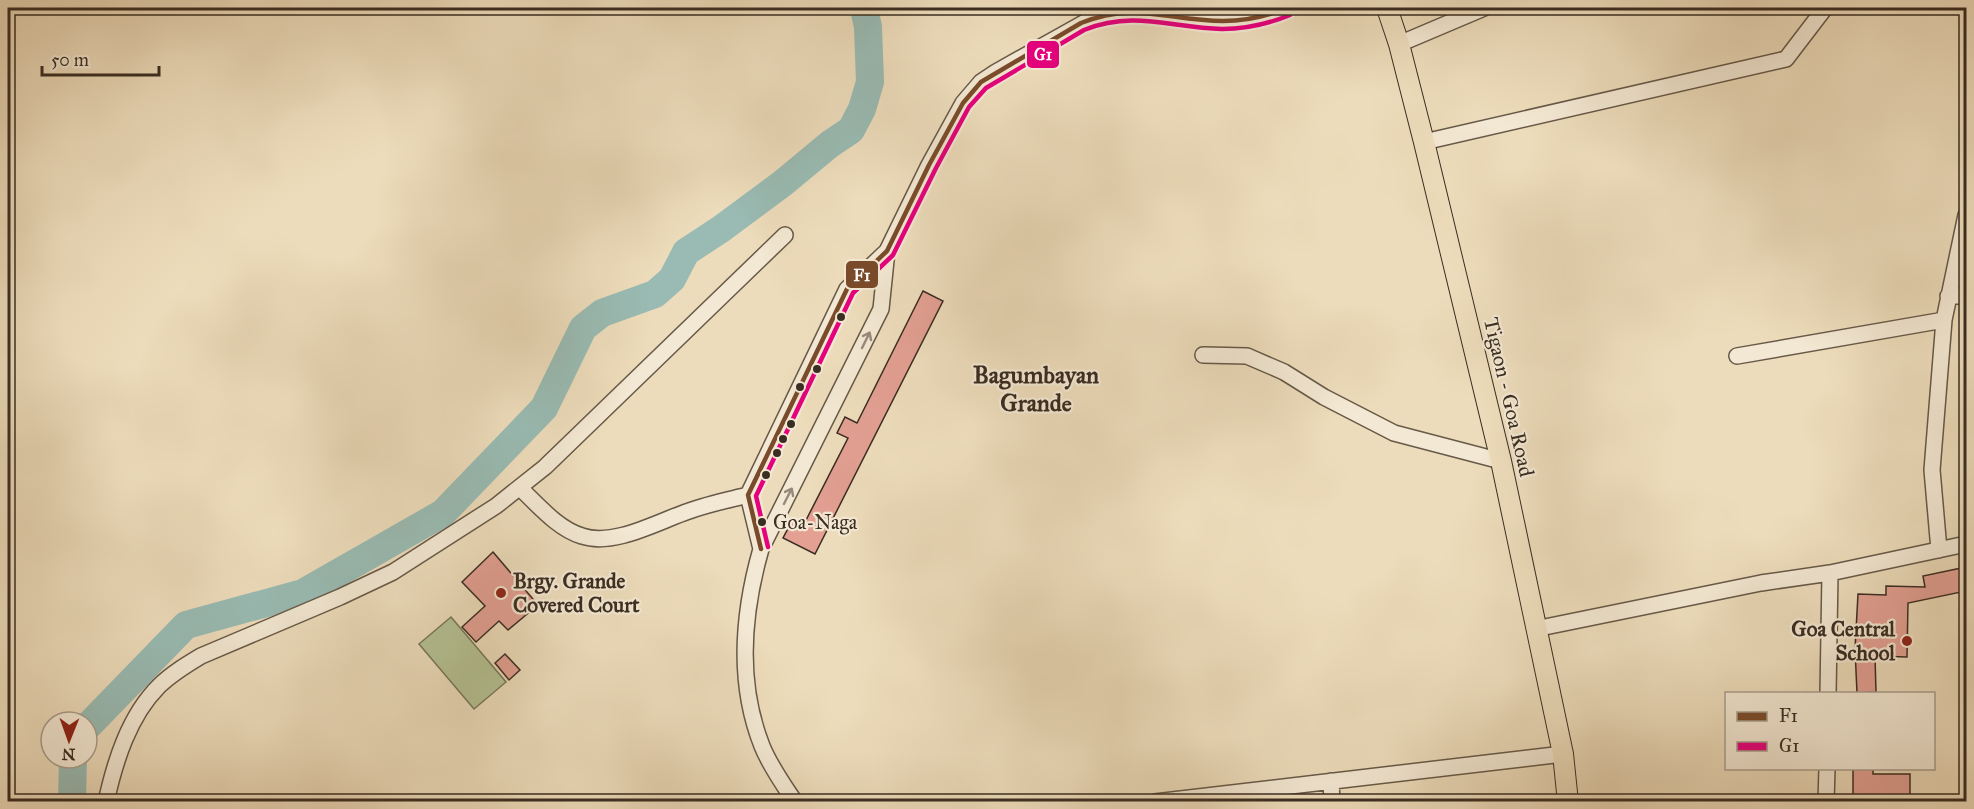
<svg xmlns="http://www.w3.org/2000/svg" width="1974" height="809" font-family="'IM FELL Great Primer',serif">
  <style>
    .green { fill: #b4c193; stroke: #77775a; stroke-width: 1.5 }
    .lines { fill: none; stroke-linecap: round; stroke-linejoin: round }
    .river { stroke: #99bbb3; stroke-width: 28 }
    .building { fill: #e3a093; stroke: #3a2d22; stroke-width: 1.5 }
    .minor-casing { stroke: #675948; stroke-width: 18 }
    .major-casing { stroke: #3a2d22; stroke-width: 22 }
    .minor { stroke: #f3e8d3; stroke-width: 15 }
    .major { stroke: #eddcbb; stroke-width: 20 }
    .bus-1-casing { stroke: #f3e8d3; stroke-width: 9 }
    .bus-2-casing { stroke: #f3e8d3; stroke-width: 9 }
    .bus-1 { stroke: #7a4b2a; stroke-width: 4.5 }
    .bus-2 { stroke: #e5007d; stroke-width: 4.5 }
    .oneway { stroke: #968a7a }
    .bus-dot { fill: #3a2d22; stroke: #f3e8d3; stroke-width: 2 }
    .poi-dot { fill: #8f2418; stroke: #f3e8d3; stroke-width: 2 }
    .labels { text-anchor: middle; stroke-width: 4.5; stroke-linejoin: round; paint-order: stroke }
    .bus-label { font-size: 20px; fill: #3a2d22; stroke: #f3e8d3; text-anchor: start }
    .street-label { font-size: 21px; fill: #3a2d22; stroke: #f3e8d3 }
    .poi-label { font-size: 21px; font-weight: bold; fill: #3a2d22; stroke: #f3e8d3; text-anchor: start }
    .quarter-label { font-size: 24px; font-weight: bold; fill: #3a2d22; stroke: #f3e8d3 }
    .line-badge { stroke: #f3e8d3; stroke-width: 2 }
    .badge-label { font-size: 16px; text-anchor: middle; font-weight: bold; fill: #fff }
  </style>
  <rect width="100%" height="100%" fill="#eddcbb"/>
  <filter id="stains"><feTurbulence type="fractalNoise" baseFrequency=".00333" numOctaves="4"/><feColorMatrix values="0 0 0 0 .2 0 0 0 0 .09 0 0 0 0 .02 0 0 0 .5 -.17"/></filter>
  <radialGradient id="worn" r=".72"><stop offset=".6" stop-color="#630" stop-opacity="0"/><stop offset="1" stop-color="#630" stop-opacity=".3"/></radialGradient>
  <path class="green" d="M451 617 506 682 474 709 419 644Z"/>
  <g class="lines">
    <path class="river" d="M87 727 186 625 303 593 443 513 544 408 583 328 602 313 655 294 672 279 686 252 721 229 783 183 830 144 851 130 862 109 870 82 868 27 864 8
      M72 802 73 758"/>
  </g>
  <path class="building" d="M923 291 943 301 815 554 783 538 792 521 803 526 848 438 837 433 845 417 857 423Z
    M493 552 538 605 508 630 499 621 476 642 462 627 485 606 462 582Z
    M1966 567V591L1908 603 1907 657 1875 656 1876 692 1857 693 1855 649 1858 594 1886 595V586L1925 587 1923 576Z
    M505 654 520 670 509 680 495 663Z
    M1853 768H1873V774H1910V801H1853Z"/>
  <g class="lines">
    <g class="minor-casing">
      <path id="minor" d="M1399 44 1484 8
        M1424 142 1786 59 1825 8
        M1948 296H1966
        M1203 355 1247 356 1284 372 1324 397 1394 433 1501 461
        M1737 356 1944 320
        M520 488C538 505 558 529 582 536 614 547 659 521 689 511 708 504 728 500 748 495
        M761 549 748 495 847 289 887 251
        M1939 550 1932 470 1944 320 1966 215
        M1535 629 1761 583 1830 573 1966 544
        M1828 694 1830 573
        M1331 781 1332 802
        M106 802C115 761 129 716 159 686 171 674 186 665 201 656L340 597 393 572 496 506 545 467 785 235
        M795 802C783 784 770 766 762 746 737 683 743 612 761 549L881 309 887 251 929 165 963 103 981 82 996 72 1096 16C1136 6 1174 20 1215 21 1239 22 1266 17 1287 8
        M1155 802 1563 754
        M1826 802 1827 768"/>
    </g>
    <g class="major-casing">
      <path id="major" d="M1387 8 1399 44 1424 142 1501 461 1563 754 1568 802"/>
    </g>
    <use href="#minor" class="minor"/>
    <use href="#major" class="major"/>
    <g class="bus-1-casing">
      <path id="bus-1" d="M761 549 748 495 847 289 887 251 929 165 963 103 981 82 1081 23C1136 1 1169 21 1223 21 1245 21 1267 16 1287 8"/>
    </g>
    <g class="bus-2-casing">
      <path id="bus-2" d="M768 547 756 496 853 293 893 255 936 168 969 107 986 88 1084 30C1135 10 1171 28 1222 29 1245 29 1268 24 1290 15"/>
    </g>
    <use href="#bus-1" class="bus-1"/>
    <use href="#bus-2" class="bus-2"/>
  </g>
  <defs><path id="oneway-shaft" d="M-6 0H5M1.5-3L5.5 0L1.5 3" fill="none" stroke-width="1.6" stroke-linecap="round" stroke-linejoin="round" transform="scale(1.5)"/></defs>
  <g class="oneway">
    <use href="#oneway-shaft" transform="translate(866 340) rotate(-64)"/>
    <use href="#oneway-shaft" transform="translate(788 496) rotate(-63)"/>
  </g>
  <g class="bus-dot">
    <circle cx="841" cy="317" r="5"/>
    <circle cx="817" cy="369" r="5"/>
    <circle cx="800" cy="387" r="5"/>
    <circle cx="791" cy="424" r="5"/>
    <circle cx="783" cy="439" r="5"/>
    <circle cx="777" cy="453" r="5"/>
    <circle cx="766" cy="475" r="5"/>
    <circle cx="762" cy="522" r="5"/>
  </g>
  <g class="poi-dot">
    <circle cx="501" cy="593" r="6"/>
    <circle cx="1907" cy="641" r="6"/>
  </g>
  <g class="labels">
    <g class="bus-label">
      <text x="773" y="529">Goa-Naga</text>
    </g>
    <g class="street-label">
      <text transform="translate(1509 397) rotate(77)" y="7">Tigaon - Goa Road</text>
    </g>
    <g class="poi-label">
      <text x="513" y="588">Brgy. Grande<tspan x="513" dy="24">Covered Court</tspan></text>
      <text x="1895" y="636" text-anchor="end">Goa Central<tspan x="1895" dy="24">School</tspan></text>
    </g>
    <g class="quarter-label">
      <text x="1036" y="383">Bagumbayan<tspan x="1036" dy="28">Grande</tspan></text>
    </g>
  </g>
  <g class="line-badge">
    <rect x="1026" y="40" width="34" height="29" rx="6" fill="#e5007d"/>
    <rect x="845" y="260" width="34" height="29" rx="6" fill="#7a4b2a"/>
  </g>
  <g class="badge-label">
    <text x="1043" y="60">G1</text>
    <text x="862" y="281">F1</text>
  </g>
  <rect width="1974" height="809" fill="none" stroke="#eddcbb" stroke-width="30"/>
  <rect x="9" y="9" width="1956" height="791" fill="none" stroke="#3a2d22" stroke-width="3"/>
  <rect x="15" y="15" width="1944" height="779" fill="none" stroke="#3a2d22" stroke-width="1.5"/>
  <rect x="1725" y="692" width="210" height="78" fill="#f3e8d3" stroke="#a99d8c" stroke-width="1.5"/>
  <rect x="1737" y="712" width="30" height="9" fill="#7a4b2a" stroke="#a99d8c" stroke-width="1.5"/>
  <text x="1779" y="722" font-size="18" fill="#3a2d22">F1</text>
  <rect x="1737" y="742" width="30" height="9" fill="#e5007d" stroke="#a99d8c" stroke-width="1.5"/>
  <text x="1779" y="752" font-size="18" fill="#3a2d22">G1</text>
  <g transform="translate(69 740) rotate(181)"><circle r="28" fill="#f3e8d3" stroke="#a99d8c" stroke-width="1.5"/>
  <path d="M0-4.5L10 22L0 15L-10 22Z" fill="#8f2418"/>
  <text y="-9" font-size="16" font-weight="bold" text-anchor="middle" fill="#3a2d22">N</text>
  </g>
  <path d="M42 66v9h117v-9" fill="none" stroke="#3a2d22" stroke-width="3"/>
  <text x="51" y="66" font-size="18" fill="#3a2d22" stroke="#f3e8d3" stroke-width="4.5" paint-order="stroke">50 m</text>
  <rect width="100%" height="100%" filter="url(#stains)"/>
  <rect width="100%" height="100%" fill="url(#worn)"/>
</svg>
